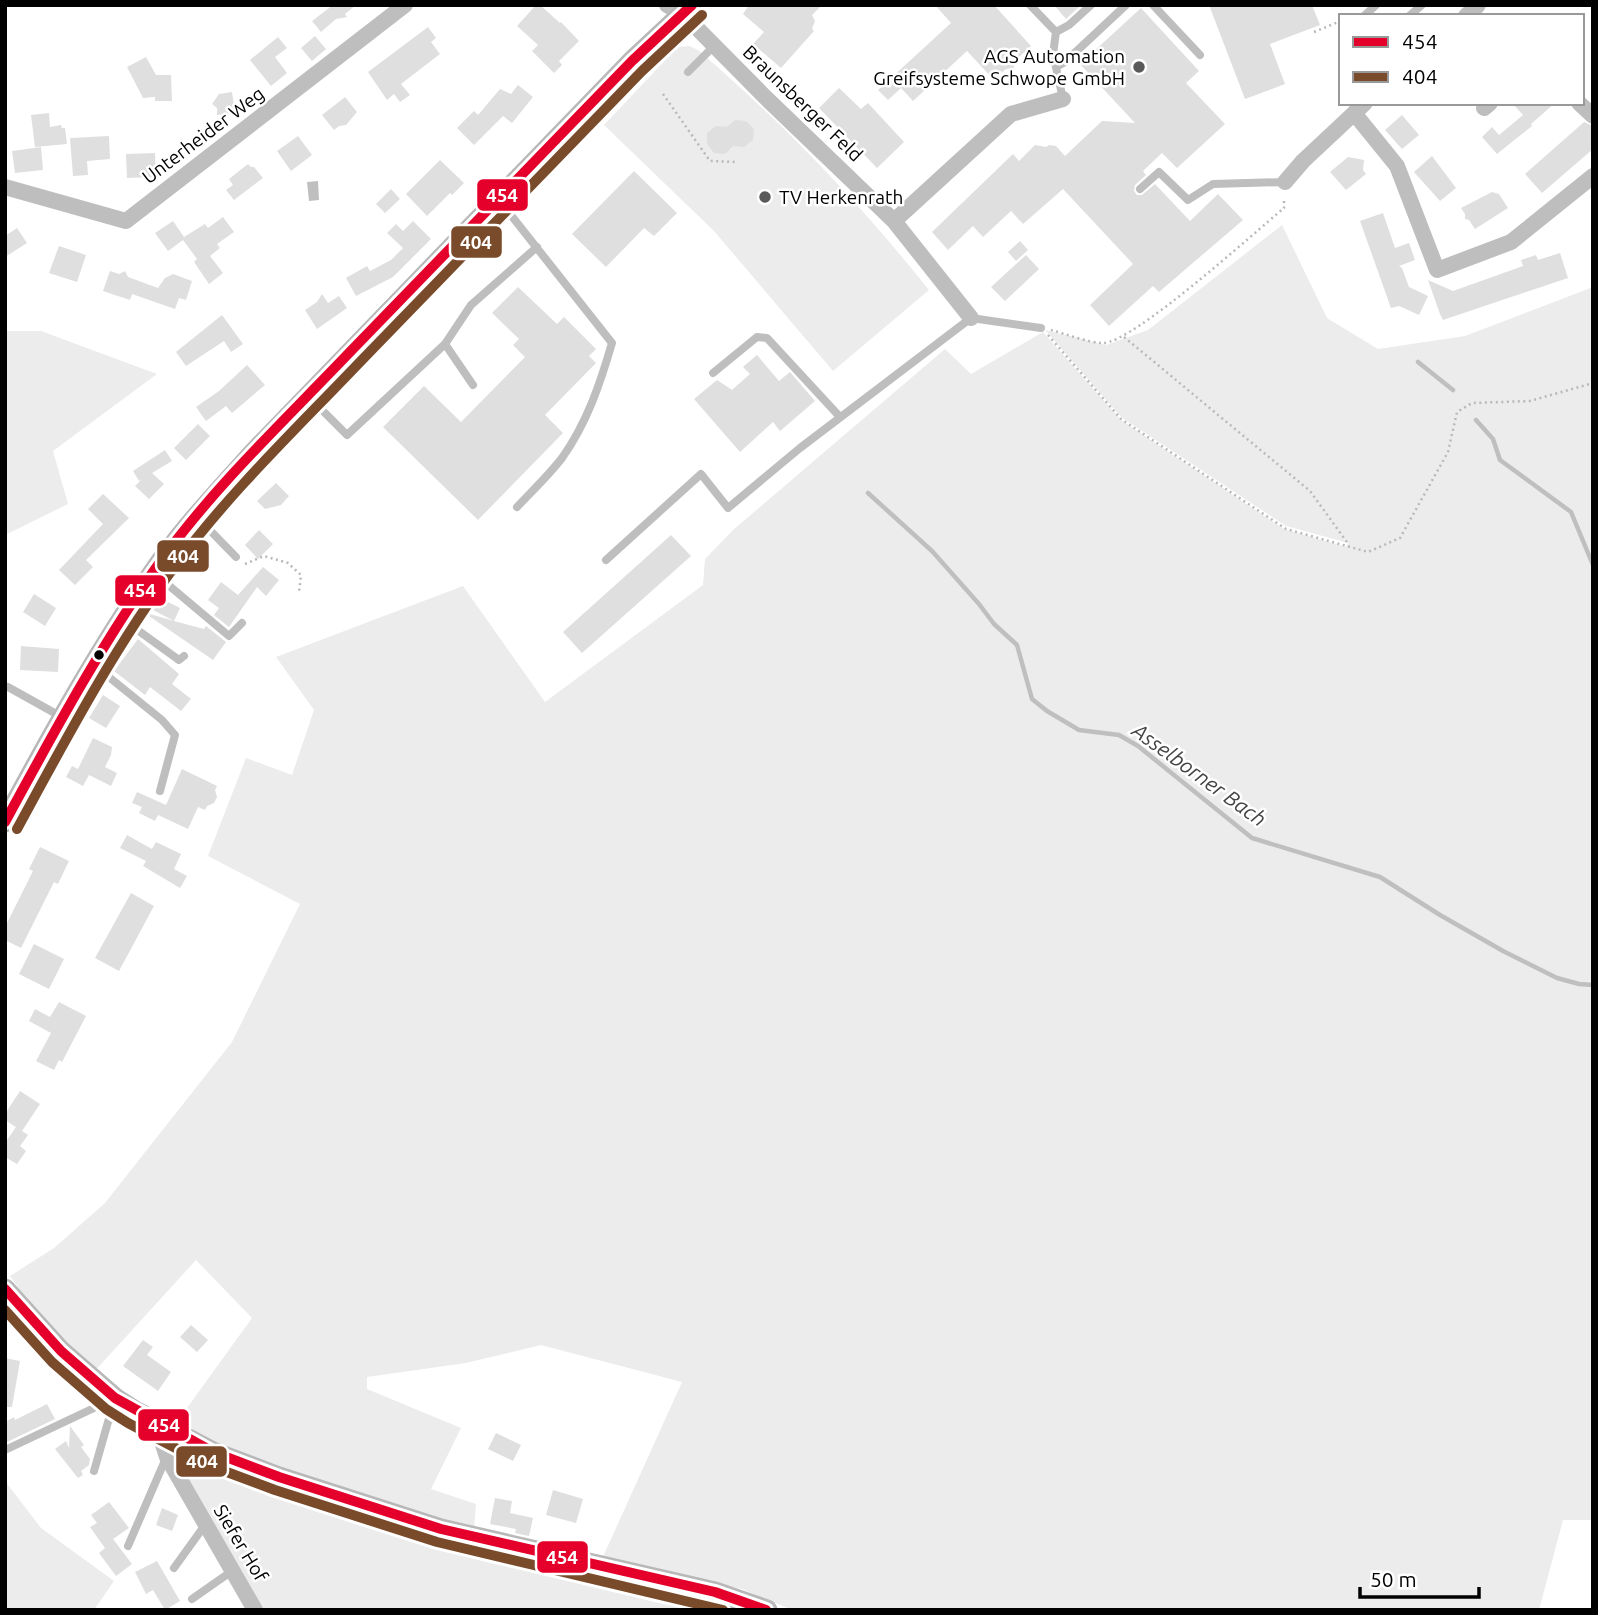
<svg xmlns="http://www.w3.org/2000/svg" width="1598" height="1615" font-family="Ubuntu,sans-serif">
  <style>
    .green { fill: #ececec }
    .water { fill: #bfbfbf }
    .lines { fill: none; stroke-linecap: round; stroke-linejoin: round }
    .stream { stroke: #bfbfbf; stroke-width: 4.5 }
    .building { fill: #dfdfdf }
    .path { stroke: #b9b9b9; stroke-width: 2.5; stroke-dasharray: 2 3.5; stroke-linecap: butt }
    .lane { stroke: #bebebe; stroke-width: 8 }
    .street { stroke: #bebebe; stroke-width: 16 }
    .secondary { stroke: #b8b8b8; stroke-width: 21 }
    .bus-1-casing { stroke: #fff; stroke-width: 16 }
    .bus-2-casing { stroke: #fff; stroke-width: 16 }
    .bus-1 { stroke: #e4002b; stroke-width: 10 }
    .bus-2 { stroke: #7a4b2a; stroke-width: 10 }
    .poi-dot { fill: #595959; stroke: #fff; stroke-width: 2.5 }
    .bus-dot { fill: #000; stroke: #fff; stroke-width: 2.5 }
    .labels { text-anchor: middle; stroke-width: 5; stroke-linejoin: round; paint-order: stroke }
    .poi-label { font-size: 19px; fill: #000; stroke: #fff; text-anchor: end }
    .street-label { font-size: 19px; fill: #000; stroke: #fff }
    .water-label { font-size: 21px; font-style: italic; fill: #444; stroke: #fff }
    .line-badge { stroke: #fff; stroke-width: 2.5 }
    .badge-label { font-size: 19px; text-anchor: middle; font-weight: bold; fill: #fff }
  </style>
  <rect width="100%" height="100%" fill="#fff"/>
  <path class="green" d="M689 46 698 50C785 125 857 200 929 290L833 371 714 231 604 125 671 54 679 47Z
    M1282 225 1327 318 1378 349 1465 336 1593 287V1520H1563L1539 1610H792L742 1589 602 1559 682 1382 541 1345 466 1363 367 1377V1389L461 1428 431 1489 476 1504 474 1531 336 1488 174 1426 252 1318 196 1260 92 1374 38 1315 10 1276 54 1248 105 1203 232 1042 300 904 208 856 246 758 292 775 314 710 276 657 463 586 545 702 703 585 705 559 733 530 945 349 971 374 1043 332 1121 420 1284 529 1346 547 1348 543 1286 526 1121 417 1045 330 1106 345 1148 330Z
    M5 331H41L157 374 53 451 68 504 5 535Z
    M171 1440 601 1574 704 1601 727 1610H260L169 1446Z
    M5 1481 41 1528 114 1581 94 1610H5Z"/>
  <path class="water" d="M318 181 319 200 309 201 307 182Z"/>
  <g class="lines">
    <path class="stream" d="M1418 362 1453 390
      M1476 420 1493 439 1500 460 1571 512 1593 565
      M868 493 932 551 979 604 994 624 1017 645 1032 699 1047 711 1079 730 1119 735 1138 746 1252 838 1380 877 1440 915 1503 951 1557 978 1579 984 1593 985"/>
  </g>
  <path class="building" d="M333 5H356L345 14 347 17 336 19 321 32 312 21Z
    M536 5H540L560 23 561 22 579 41 559 61 562 65 554 73 532 51 538 45 517 26Z
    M749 5H822L812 15 815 21 812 29 814 31 781 68 753 44 764 32 743 14Z
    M935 5H994L1031 46 1014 62V69H1006L994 80 967 51 913 101 901 88 888 100 878 90 951 23Z
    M1054 5H1081L1066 19Z
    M1209 5H1312L1320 25 1270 44 1285 84 1245 99Z
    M1141 8 1199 71 1186 83 1225 124 1177 168 1162 153 1143 171 1146 175 1135 185 1134 191 1137 195H1142L1155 184 1190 221 1218 194 1243 220 1159 292 1153 286 1109 326 1090 305 1133 264 1063 189 1023 224 1011 211 983 237 973 226 948 250 932 232 1013 154 1019 161 1035 145 1046 147 1049 145 1056 146 1065 156 1102 121 1135 123 1080 64Z
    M428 27 436 38 431 42 440 54 401 84 410 95 400 102 394 94 387 100 368 72Z
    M315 36 326 49 312 61 301 48Z
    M278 37 287 48 275 57 287 73 271 86 250 60Z
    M146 57 156 75H171L172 101H155V97L143 98 127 67Z
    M518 85 533 97 512 123 503 116 474 145 457 128 474 111 478 115 500 89 511 94Z
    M839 88 861 109 868 103 904 142 877 168 819 108Z
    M232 92 235 113 217 115V108L212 104 219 94Z
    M345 97 357 112 346 125 339 126 334 130 322 115Z
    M1512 103H1555L1531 124 1532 126 1497 154 1482 137 1492 127 1499 135 1523 115Z
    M49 113 50 127 61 125 62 128H65L67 144 35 147 31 115Z
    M1402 115 1419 135 1402 149 1385 130Z
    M735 120 746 121 754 129 753 140 744 147 733 146 725 154 714 153 707 144V133L716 126 727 127Z
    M1584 122 1593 126V149L1542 193 1525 174Z
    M109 136 110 159 87 161 88 175 73 176 70 138Z
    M298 136 312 155 291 171 277 151Z
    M41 147 43 170 15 173 12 151Z
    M155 153 156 177 127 178 126 154Z
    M1432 156 1456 188 1440 201 1414 172Z
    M1348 157 1364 160 1363 170 1366 174 1346 190 1330 172Z
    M440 160 464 183 452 195 450 193 427 216 406 194Z
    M248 164 251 167H254L263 178 234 200 226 190 233 185 229 179Z
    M634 171 677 213 654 236 644 228 606 267 572 234Z
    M391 189 400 199 385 213 376 204Z
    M1492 192 1499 194 1508 208 1475 229 1469 220 1465 219V214L1461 208Z
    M1383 213 1395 248 1409 243 1415 260 1399 266 1402 268 1409 287 1428 296 1419 315 1399 306 1391 308 1360 221Z
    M223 217 234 232 217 244 220 248 210 256 223 273 209 284 194 262 197 259 183 240 168 251 155 233 173 221 184 237 205 224 208 228Z
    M413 221 431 239 393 277 356 296 346 278 367 266 370 271 391 260 403 248 387 233 396 224 403 231Z
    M17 228 27 243 5 257V236Z
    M1020 241 1028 250 1016 261 1008 252Z
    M59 246 86 255 77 282 49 273Z
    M1560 253 1568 278 1443 320 1440 314 1428 280 1453 291 1523 266 1521 260 1536 255 1538 260Z
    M1026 255 1039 269 1005 301 991 287Z
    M110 271 119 274 125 271 128 277 158 288 165 278 173 274 192 281 186 300 179 298 175 309 132 294 130 300 103 291Z
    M518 287 557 324 564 317 596 349 589 356 596 363 545 415 563 433 478 520 383 427 424 386 461 422 525 357 513 345 519 339 492 313Z
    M322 294 328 303 339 296 347 308 317 329 305 310 317 302Z
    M222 315 243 344 231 352 224 341 186 366 176 352Z
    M757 355 779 381 790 372 815 401 780 431 773 422 740 452 694 399 717 380 732 390 750 374 743 367Z
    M247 365 265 385 232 413 226 406 206 421 196 407 219 391Z
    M198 424 210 436 186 460 174 448Z
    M165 450 172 461 152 473 164 484 149 499 135 486 142 479 139 481 133 471Z
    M276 483 289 496 281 505 265 509 257 501Z
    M103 494 129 518 86 560 93 567 75 585 59 570 103 524 88 509Z
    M259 530 273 544 258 559 245 545Z
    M671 535 691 556 582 653 563 632Z
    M263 567 279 580 266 596 257 587 229 627 214 615 219 608 208 600 221 582 238 595Z
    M34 594 56 608 45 626 23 612Z
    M158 597 180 608 174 621 204 629 206 626 226 642 213 660 149 616 150 614 174 621 151 609Z
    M138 639 179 674 172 684 191 699 181 711 150 687 145 695 114 671Z
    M21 646 59 649 58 672 20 670Z
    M103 695 120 706 106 728 89 718Z
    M93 738 112 747 111 755 105 767 117 773 111 786 89 775 83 786 66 777 72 766 78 769Z
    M182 769 217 786 215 790 217 797 214 803 207 806 205 810 198 807 188 829 158 815 155 821 139 813 142 807 132 803 137 792 166 805Z
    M127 835 152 849 156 842 181 854 174 869 187 876 180 888 143 866 146 861 120 848Z
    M40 847 69 861 58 884 54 882 21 948 5 940V927L33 871 29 869Z
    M131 893 154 906 119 971 95 958Z
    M34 944 64 959 49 989 19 974Z
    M59 1002 86 1016 62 1062 59 1060 54 1070 36 1061 51 1033 29 1021 35 1009 50 1017Z
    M20 1091 40 1104 22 1131 5 1120V1114Z
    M16 1127 28 1135 20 1146 26 1151 17 1164 5 1157V1143Z
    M191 1325 208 1340 197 1352 180 1337Z
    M143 1340 153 1347 147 1355 171 1372 158 1391 123 1366Z
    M5 1358 20 1361 12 1407H5Z
    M47 1404 55 1419 5 1443V1422L14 1417 15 1420Z
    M70 1426 84 1445 81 1447 90 1459 89 1465 81 1471 83 1475 78 1478 55 1449 66 1441 69 1448Z
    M496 1433 521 1445 513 1461 488 1449Z
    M553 1490 583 1499 576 1523 546 1515Z
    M495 1498 512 1501 510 1513 533 1518 529 1536 515 1533 516 1529 490 1524Z
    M109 1502 129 1528 113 1539 132 1564 116 1576 99 1553 105 1548 90 1527 97 1523 91 1515Z
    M162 1508 178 1515 172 1531 156 1525Z
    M157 1561 180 1601 165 1610 153 1590 146 1594 135 1572Z"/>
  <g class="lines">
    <path class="path" d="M1314 32 1341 21
      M663 94 710 161 737 162
      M1051 330C1066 334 1089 343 1103 343 1133 343 1255 232 1284 208V199
      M1048 335 1121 419 1286 529 1368 552 1400 538 1448 452 1457 412 1472 403 1530 401 1593 383
      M1124 337 1310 491 1349 545
      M245 564 264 556 288 563 301 575 299 592"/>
    <path class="lane" d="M1030 5 1056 32 1053 54 1063 99
      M1153 5 1200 55
      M1364 16 1376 5
      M1409 16 1422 5
      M1056 32 1069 25 1091 5
      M1056 67 1065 62 1126 5
      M688 72 714 46
      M1140 189 1159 172 1188 200 1213 184 1285 182
      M499 200 612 343C600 384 587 423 562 458 549 475 532 491 517 507
      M713 373 757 337 767 338 840 417
      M473 385 445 344 471 305 537 247
      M310 398 347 435 445 344
      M197 517 236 557
      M606 560 701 474 728 508 800 448 971 318 1041 328
      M154 573 229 636 242 623
      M125 621 179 660 184 656
      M94 665 162 720 175 735 160 791
      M8 687 60 716
      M5 1450 113 1399
      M94 1471 114 1401
      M128 1546 166 1458
      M174 1568 205 1525
      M192 1599 232 1571"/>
    <path class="street" d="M667 5 683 14 764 96 894 221 971 318
      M1466 16 1478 5
      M1579 103 1593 116
      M1484 108 1490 103
      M1354 113 1397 166 1437 270 1511 242 1593 176
      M1285 182 1303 161 1365 103
      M5 187 126 221 405 5
      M894 221 1011 114 1063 99
      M156 1423 167 1457 255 1610"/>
    <path class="secondary" d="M5 822C51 737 97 653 152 574 182 530 219 491 255 451L632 61 692 5
      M5 1289 61 1351 115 1398 135 1411 213 1452 279 1477 441 1529 715 1592 767 1610"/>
    <g class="bus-1-casing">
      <path id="bus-1" d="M5 822C54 732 103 641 163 558 217 484 285 420 348 354 443 257 537 159 632 61L692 5
        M5 1289 61 1351 115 1398 213 1452 279 1477 441 1529 715 1592 766 1610"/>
    </g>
    <g class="bus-2-casing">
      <path id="bus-2" d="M17 829C66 739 114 648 175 566 229 493 296 429 359 363 453 266 548 168 642 71L702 15
        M5 1310 52 1362 106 1409 128 1423 208 1465 275 1490 437 1542 723 1610"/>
    </g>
    <use href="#bus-1" class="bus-1"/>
    <use href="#bus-2" class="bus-2"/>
  </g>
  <g class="poi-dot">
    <circle cx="1139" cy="67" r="7"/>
    <circle cx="765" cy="197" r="7"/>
  </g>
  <circle class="bus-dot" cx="99" cy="655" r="6"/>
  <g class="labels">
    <g class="poi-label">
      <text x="1125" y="63">AGS Automation<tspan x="1125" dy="22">Greifsysteme Schwope GmbH</tspan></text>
      <text x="779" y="204" text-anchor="start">TV Herkenrath</text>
    </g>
    <g class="street-label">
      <text transform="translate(803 103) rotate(44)" y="7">Braunsberger Feld</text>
      <text transform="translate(203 135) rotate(-37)" y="7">Unterheider Weg</text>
      <text transform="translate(241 1543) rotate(59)" y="7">Siefer Hof</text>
    </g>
    <g class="water-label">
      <text transform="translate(1199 775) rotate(36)" y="7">Asselborner Bach</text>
    </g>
  </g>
  <g class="line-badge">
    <rect x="476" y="178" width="53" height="34" rx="7" fill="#e4002b"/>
    <rect x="450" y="225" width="53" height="34" rx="7" fill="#7a4b2a"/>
    <rect x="156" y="539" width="54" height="34" rx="7" fill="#7a4b2a"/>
    <rect x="114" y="574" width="53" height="33" rx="7" fill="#e4002b"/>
    <rect x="137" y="1408" width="53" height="34" rx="7" fill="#e4002b"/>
    <rect x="175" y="1445" width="53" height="33" rx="7" fill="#7a4b2a"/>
    <rect x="536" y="1540" width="53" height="34" rx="7" fill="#e4002b"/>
  </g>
  <g class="badge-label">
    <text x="502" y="202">454</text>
    <text x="476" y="249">404</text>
    <text x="183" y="563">404</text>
    <text x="140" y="597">454</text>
    <text x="164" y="1432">454</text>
    <text x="202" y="1468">404</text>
    <text x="562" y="1564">454</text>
  </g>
  <rect width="1598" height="1615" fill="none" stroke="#000000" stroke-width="14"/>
  <rect x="1339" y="14" width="245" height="91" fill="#ffffff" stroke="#999999" stroke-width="2"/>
  <rect x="1353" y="37" width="35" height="10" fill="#e4002b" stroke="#999999" stroke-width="2"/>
  <text x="1402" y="49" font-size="21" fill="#000000">454</text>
  <rect x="1353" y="72" width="35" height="10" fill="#7a4b2a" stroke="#999999" stroke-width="2"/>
  <text x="1402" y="84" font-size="21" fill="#000000">404</text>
  <path d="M1360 1587v10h119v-10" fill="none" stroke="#000000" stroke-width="3.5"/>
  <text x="1370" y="1587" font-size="21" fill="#000000" stroke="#ffffff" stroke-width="5" paint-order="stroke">50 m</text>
</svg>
